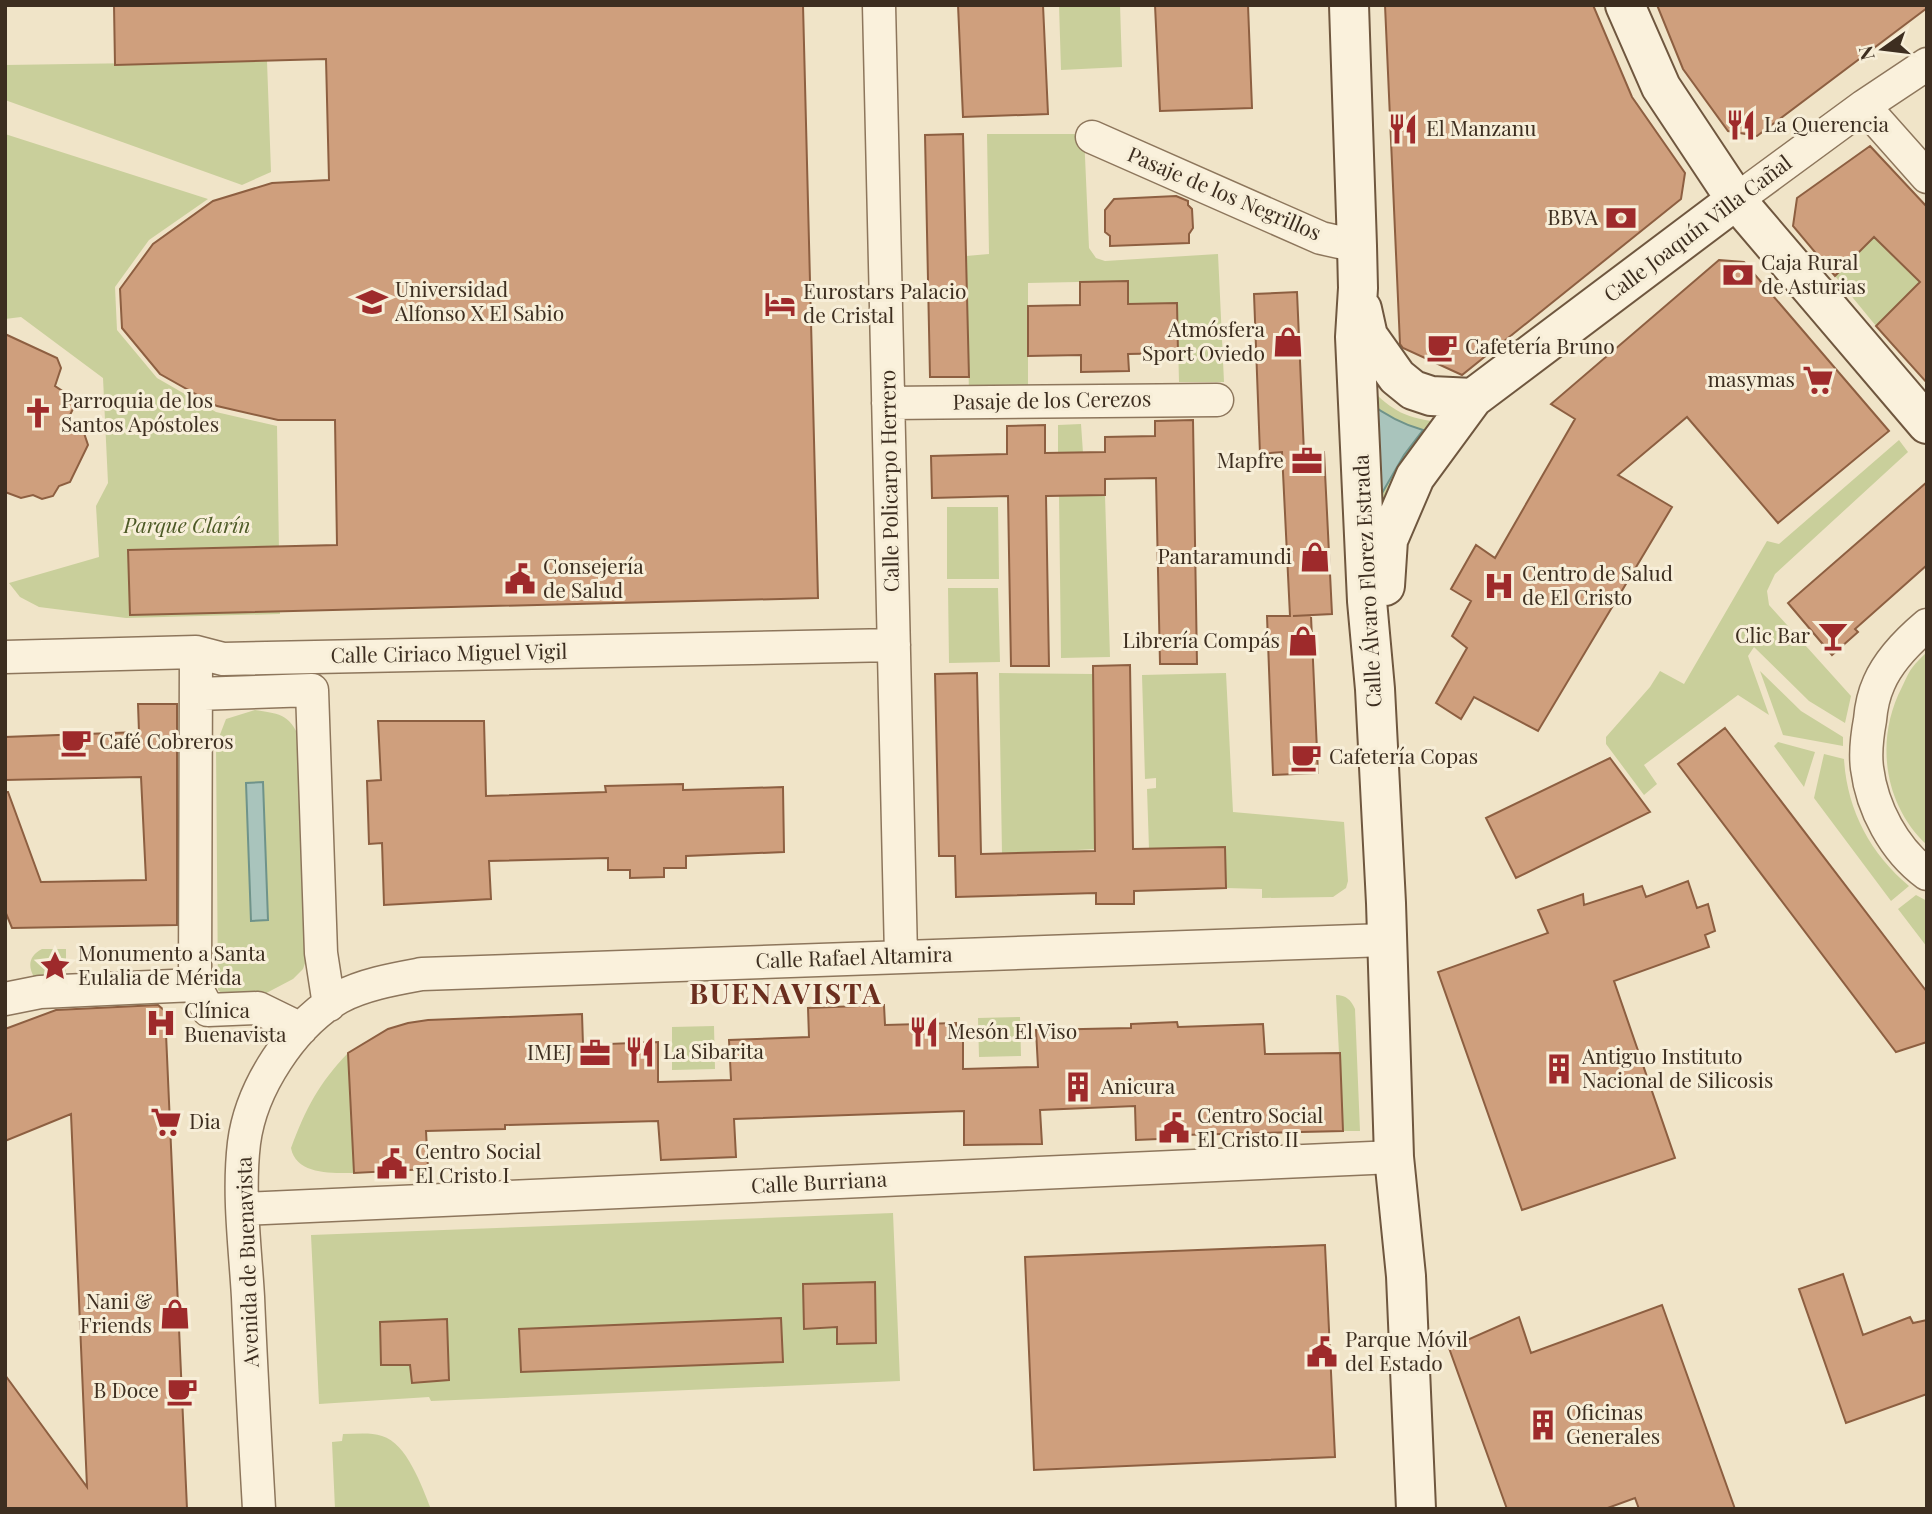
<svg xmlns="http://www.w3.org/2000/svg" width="1932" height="1514" font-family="'Playfair Display',serif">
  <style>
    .green { fill: #c9cf9b; fill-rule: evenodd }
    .water { fill: #a9c4bc; stroke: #6f938a; stroke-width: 2 }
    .building { fill: #cf9f7d; stroke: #8d5f41; stroke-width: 2 }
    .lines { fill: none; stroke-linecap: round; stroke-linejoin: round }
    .street-casing { stroke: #8d765c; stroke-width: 35 }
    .secondary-casing { stroke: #6f573f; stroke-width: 42 }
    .street { stroke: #faf1dc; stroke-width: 32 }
    .secondary { stroke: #faf1dc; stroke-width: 38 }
    .labels { text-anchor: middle; stroke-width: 6; stroke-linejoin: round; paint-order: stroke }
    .poi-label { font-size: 21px; fill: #3d2e20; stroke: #f7eed8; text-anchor: start }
    .street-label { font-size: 21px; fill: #3d2e20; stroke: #f7eed8 }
    .park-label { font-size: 21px; font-style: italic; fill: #4d5a26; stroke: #f7eed8 }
    .district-label { font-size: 28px; font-weight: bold; letter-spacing: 2px; fill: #6b2e1e; stroke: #f7eed8 }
  </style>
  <rect width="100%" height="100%" fill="#f0e4c8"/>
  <path class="green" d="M1059 5H1120L1122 67 1061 70Z
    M267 61 271 172 242 185 5 100V65Z
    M5 134 208 199 149 240 115 287 117 330 157 378 216 412 277 426 280 614 126 618 39 607 20 597 9 583 99 557 96 506 108 483 103 378 21 317 5 319Z
    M987 134H1084L1089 248 1096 258 1105 261 1218 254 1224 382H1179L1177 303 1128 304 1127 281 1028 283V393L969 394 966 256 989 254Z
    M1874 237 1920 282 1876 326 1835 276Z
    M1364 382C1390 409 1401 417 1438 422L1371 541ZM1383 414 1398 422 1422 430 1390 477Z
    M1081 424 1083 453H1058V425Z
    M1899 440 1908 452 1775 574 1767 591 1769 605 1851 696 1845 723 1809 701 1754 647 1748 656 1769 715 1738 695 1644 765 1657 784 1644 795 1606 744V737L1650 687 1660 671 1684 684 1767 541 1779 544Z
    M1059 495H1105L1110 657 1061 658Z
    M947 507H998L999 579H947Z
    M948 588H998L1000 662 949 663Z
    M1927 652V845C1883 804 1875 739 1902 687 1905 681 1908 673 1912 668 1916 662 1922 657 1927 652Z
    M1760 671 1801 711 1843 737V746L1783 735Z
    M999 673 1093 674 1095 849 1002 854Z
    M1226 673 1233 812 1344 822 1348 881 1346 888 1333 897 1262 898V889L1226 888 1224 847 1149 849 1147 789 1156 788V778L1145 779 1142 675Z
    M255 710C283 714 290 715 302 743L308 955 303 969 293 979 253 1000 231 1001 218 990 216 745 226 719Z
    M1778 742 1815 752 1804 787 1774 746Z
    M1824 754 1844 759C1847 810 1870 853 1909 886L1891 901 1814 798Z
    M1916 895 1927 901V947L1898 909Z
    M42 949H66V982L34 977C27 965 30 955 42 949Z
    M1336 995C1346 995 1351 1000 1355 1009L1360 1131H1343Z
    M1020 1017 1021 1056 979 1057 978 1018Z
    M714 1026 715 1069 672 1070V1027Z
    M348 1053 354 1173C332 1173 296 1175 291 1148 306 1108 319 1083 348 1053Z
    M893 1213 900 1381 431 1401 429 1397 319 1404 311 1235Z
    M343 1434C356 1434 370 1432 382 1436 407 1443 422 1487 431 1509H335L332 1442 342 1441Z"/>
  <path class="water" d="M1367 401C1385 415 1401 424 1423 430L1404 455 1378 500Z
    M263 782 268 920 251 921 246 783Z"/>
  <path class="building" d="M114 5H803L818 598 130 615 128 550 337 545 335 420H278L217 406 160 374 122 328 120 289 153 244 213 201 272 183 329 180 326 59 115 65Z
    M958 5H1043L1048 114 963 117Z
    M1155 5H1248L1252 108 1160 111Z
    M1385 5H1593L1632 97 1685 173 1681 199 1462 375 1403 348 1400 344Z
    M1657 5H1927V8L1757 136 1728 131 1683 69Z
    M963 134 969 377H930L925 135Z
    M1870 146 1927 207V383L1876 326 1920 282 1874 237 1835 276 1793 226 1797 198Z
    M1176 196 1188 201V205L1192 209 1193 228 1189 234V243L1110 246V236L1105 232V210L1114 199Z
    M1719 260 1744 262 1889 431 1778 523 1687 417 1618 475 1672 507 1538 731 1474 697 1461 719 1436 703 1467 648 1452 636 1471 601 1451 589 1476 545 1495 558 1575 419 1551 404Z
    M1128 281V304L1177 303 1178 353 1128 354 1129 371 1081 372V355L1028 356V306L1080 305V282Z
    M1297 292 1304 453 1324 452 1332 614 1293 616H1311L1318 773 1273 775 1267 616H1290L1282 452 1260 454 1254 294Z
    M5 334 57 358 61 368 55 386 70 396 74 407 65 425 84 433 88 445 70 482 59 486 53 496 42 499 33 495 21 498 5 492Z
    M1193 420 1197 664H1160L1156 478 1105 479V495L1046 496 1049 666H1011L1008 496 932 498 931 456 1007 454V426L1045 425V453L1105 452V437L1155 436V421Z
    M1927 482V565L1855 629 1858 632 1832 655 1788 603Z
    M1130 665 1133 849 1225 847 1226 888 1134 891V904H1096V893L956 897 955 856H939L935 674 977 673 981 854 1095 851 1093 666Z
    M138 704H177V925L12 928 5 911V792H8L41 882 146 880 141 777 5 780V737L139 732Z
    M378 721H484L486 796 606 792 605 786 683 784V790L783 787 784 852 686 856V868H664V877L630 878V870H608V858L489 861 491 899 384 905 382 843 369 844 367 781 381 780Z
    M1725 728 1927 992V1042L1896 1052 1678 764Z
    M1610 758 1650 812 1516 878 1486 818Z
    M1688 881 1697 908 1708 904 1715 931 1705 935 1709 947 1614 981 1675 1158 1522 1210 1438 972 1548 933 1538 910 1583 894 1584 905 1642 886 1646 897Z
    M158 1005 165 1011 187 1509H5V1375L87 1487 71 1114 5 1141V1029L56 1010Z
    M884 1005 885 1025 956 1023V1034H963V1069L1038 1067 1036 1030 1131 1028V1024L1177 1022 1178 1027 1263 1024 1265 1054 1340 1053 1343 1131 1182 1135V1138L1136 1140 1135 1106 1040 1110 1042 1144 964 1145V1111L734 1119 736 1157 661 1160 658 1121 505 1125V1129L426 1131 428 1169 354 1173 348 1053 388 1029 408 1023 428 1020 582 1014 583 1045 658 1042V1082L731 1080 729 1040 809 1037 808 1008Z
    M1325 1245 1335 1457 1034 1470 1025 1257Z
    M1843 1274 1863 1335 1910 1317 1913 1323 1927 1320V1394L1846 1423 1799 1289Z
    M875 1282 876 1343 837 1344V1327L804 1329 803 1284Z
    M1662 1305 1735 1509H1639L1635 1498 1605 1509H1507L1449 1348 1519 1317 1531 1353Z
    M781 1318 783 1362 521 1372 519 1329Z
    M447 1319 449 1380 412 1383 410 1365H381L380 1322Z"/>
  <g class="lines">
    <g class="street-casing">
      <path id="street" d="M879 5 901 956
        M1864 106 1927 177
        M1092 137 1321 238 1357 246
        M1736 200 1864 106 1927 64
        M888 403 1217 400
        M1927 625C1908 641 1889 660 1879 683 1874 694 1871 708 1870 720 1867 736 1865 752 1867 768 1872 808 1894 850 1927 874
        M196 652 195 985 208 1010 258 1008 301 1029
        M5 657 196 652 223 659 894 645
        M197 694 312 690 321 953 329 1005
        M5 999 40 992 195 985
        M243 1209 1394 1157
        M259 1509C255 1438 251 1368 248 1297 245 1246 238 1194 244 1143 251 1088 292 1025 340 997 365 984 395 979 422 974L1386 940"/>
    </g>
    <g class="secondary-casing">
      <path id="secondary" d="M1349 5 1357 246 1358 288 1355 337 1367 601 1375 689 1386 903 1394 1157 1406 1276 1416 1509
        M1625 5 1661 87 1736 200 1927 424
        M1362 309 1368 336 1397 377 1413 390 1431 396 1473 398
        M1385 586 1388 540 1415 477 1473 398 1736 200"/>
    </g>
    <use href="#street" class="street"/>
    <use href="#secondary" class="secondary"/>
  </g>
  <defs>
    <g id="restaurant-bare" transform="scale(2.415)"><path d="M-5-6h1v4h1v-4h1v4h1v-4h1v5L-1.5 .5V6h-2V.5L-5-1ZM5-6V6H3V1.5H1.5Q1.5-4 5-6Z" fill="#9e2a2b" stroke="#f7eed8" stroke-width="2.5" paint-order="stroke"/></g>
    <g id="bank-bare" transform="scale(2.415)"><path d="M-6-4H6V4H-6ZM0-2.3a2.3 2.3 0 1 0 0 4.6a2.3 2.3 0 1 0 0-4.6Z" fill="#9e2a2b" stroke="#f7eed8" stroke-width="2.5" paint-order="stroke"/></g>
    <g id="university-bare" transform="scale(2.415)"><path d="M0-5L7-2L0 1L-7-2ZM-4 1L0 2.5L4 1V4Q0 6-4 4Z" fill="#9e2a2b" stroke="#f7eed8" stroke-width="2.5" paint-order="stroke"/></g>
    <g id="hotel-bare" transform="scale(2.415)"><path d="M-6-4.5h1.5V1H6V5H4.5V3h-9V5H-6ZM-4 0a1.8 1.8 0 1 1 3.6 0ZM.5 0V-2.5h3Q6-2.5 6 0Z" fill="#9e2a2b" stroke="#f7eed8" stroke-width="2.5" paint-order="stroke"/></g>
    <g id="shop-bare" transform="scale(2.415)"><path d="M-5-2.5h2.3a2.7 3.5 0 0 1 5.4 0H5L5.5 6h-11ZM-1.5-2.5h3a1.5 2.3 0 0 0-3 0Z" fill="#9e2a2b" stroke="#f7eed8" stroke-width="2.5" paint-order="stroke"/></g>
    <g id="cafe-bare" transform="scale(2.415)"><path d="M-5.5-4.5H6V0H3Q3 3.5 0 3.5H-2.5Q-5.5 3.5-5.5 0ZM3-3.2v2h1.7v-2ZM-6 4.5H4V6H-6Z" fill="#9e2a2b" stroke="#f7eed8" stroke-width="2.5" paint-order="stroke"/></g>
    <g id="supermarket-bare" transform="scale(2.415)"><path d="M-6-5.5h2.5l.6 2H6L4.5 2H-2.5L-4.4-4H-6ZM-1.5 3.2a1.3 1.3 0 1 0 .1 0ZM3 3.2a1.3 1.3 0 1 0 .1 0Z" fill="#9e2a2b" stroke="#f7eed8" stroke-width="2.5" paint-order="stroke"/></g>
    <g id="church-bare" transform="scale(2.415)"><path d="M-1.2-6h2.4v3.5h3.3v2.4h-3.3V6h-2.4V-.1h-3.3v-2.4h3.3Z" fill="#9e2a2b" stroke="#f7eed8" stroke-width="2.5" paint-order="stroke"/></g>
    <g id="office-bare" transform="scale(2.415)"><path d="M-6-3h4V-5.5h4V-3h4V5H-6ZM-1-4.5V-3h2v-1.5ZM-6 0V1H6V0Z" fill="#9e2a2b" stroke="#f7eed8" stroke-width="2.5" paint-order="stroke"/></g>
    <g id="civic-bare" transform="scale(2.415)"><path d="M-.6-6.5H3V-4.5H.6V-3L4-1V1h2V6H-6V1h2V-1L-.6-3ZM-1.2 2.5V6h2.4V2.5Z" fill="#9e2a2b" stroke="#f7eed8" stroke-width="2.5" paint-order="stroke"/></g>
    <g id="hospital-bare" transform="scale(2.415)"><path d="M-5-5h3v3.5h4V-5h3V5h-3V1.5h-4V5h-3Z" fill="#9e2a2b" stroke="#f7eed8" stroke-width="2.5" paint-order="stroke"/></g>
    <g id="bar-bare" transform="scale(2.415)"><path d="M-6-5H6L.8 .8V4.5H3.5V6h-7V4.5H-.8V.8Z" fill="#9e2a2b" stroke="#f7eed8" stroke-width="2.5" paint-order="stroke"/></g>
    <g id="sight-bare" transform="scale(2.415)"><path d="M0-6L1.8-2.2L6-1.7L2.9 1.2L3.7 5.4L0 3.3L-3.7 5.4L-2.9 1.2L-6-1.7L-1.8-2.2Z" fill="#9e2a2b" stroke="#f7eed8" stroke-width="2.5" paint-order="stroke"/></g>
    <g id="building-bare" transform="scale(2.415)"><path d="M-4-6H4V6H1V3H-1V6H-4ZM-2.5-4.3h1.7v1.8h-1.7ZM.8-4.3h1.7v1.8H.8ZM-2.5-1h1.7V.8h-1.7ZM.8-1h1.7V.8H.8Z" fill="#9e2a2b" stroke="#f7eed8" stroke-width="2.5" paint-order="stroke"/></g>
  </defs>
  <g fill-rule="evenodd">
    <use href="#restaurant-bare" x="1741" y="125"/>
    <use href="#restaurant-bare" x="1403" y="129"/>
    <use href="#bank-bare" x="1621" y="218"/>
    <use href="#bank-bare" x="1738" y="275"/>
    <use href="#university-bare" x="372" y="302"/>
    <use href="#hotel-bare" x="780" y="304"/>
    <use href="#shop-bare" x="1288" y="342"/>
    <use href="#cafe-bare" x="1442" y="347"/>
    <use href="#supermarket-bare" x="1818" y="380"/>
    <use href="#church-bare" x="38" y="413"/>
    <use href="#office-bare" x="1307" y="461"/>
    <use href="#shop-bare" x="1315" y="557"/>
    <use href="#civic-bare" x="520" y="579"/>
    <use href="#hospital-bare" x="1499" y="586"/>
    <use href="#bar-bare" x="1833" y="636"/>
    <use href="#shop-bare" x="1303" y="641"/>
    <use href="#cafe-bare" x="76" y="742"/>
    <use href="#cafe-bare" x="1306" y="757"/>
    <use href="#sight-bare" x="55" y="966"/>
    <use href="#hospital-bare" x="161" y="1023"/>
    <use href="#restaurant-bare" x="924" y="1032"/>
    <use href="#restaurant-bare" x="640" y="1052"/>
    <use href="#office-bare" x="595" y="1053"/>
    <use href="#building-bare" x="1559" y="1069"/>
    <use href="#building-bare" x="1078" y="1087"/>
    <use href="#supermarket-bare" x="166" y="1122"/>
    <use href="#civic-bare" x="1174" y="1128"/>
    <use href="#civic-bare" x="392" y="1164"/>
    <use href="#shop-bare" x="175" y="1314"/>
    <use href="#civic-bare" x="1322" y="1352"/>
    <use href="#cafe-bare" x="182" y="1391"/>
    <use href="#building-bare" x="1543" y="1425"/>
  </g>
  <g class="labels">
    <g class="poi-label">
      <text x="1764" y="132">La Querencia</text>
      <text x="1426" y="136">El Manzanu</text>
      <text x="1598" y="225" text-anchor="end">BBVA</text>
      <text x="1761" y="270">Caja Rural<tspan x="1761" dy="24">de Asturias</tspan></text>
      <text x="395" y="297">Universidad<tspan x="395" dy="24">Alfonso X El Sabio</tspan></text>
      <text x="803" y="299">Eurostars Palacio<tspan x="803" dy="24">de Cristal</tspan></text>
      <text x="1265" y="337" text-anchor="end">Atmósfera<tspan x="1265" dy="24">Sport Oviedo</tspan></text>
      <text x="1465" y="354">Cafetería Bruno</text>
      <text x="1795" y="387" text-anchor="end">masymas</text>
      <text x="61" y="408">Parroquia de los<tspan x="61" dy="24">Santos Apóstoles</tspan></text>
      <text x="1284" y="468" text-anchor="end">Mapfre</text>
      <text x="1292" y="564" text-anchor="end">Pantaramundi</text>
      <text x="543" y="574">Consejería<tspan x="543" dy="24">de Salud</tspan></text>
      <text x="1522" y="581">Centro de Salud<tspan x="1522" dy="24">de El Cristo</tspan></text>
      <text x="1810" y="643" text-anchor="end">Clic Bar</text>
      <text x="1280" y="648" text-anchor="end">Librería Compás</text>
      <text x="99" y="749">Café Cobreros</text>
      <text x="1329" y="764">Cafetería Copas</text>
      <text x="78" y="961">Monumento a Santa<tspan x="78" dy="24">Eulalia de Mérida</tspan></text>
      <text x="184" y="1018">Clínica<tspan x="184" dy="24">Buenavista</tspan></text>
      <text x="947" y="1039">Mesón El Viso</text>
      <text x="663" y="1059">La Sibarita</text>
      <text x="572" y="1060" text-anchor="end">IMEJ</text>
      <text x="1582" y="1064">Antiguo Instituto<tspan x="1582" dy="24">Nacional de Silicosis</tspan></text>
      <text x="1101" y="1094">Anicura</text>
      <text x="1197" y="1123">Centro Social<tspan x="1197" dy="24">El Cristo II</tspan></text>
      <text x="189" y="1129">Dia</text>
      <text x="415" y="1159">Centro Social<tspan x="415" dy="24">El Cristo I</tspan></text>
      <text x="152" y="1309" text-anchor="end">Nani &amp;<tspan x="152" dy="24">Friends</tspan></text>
      <text x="1345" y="1347">Parque Móvil<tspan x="1345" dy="24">del Estado</tspan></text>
      <text x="159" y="1398" text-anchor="end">B Doce</text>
      <text x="1566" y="1420">Oficinas<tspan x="1566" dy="24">Generales</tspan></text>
    </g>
    <g class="street-label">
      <text transform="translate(1224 194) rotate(23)" y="7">Pasaje de los Negrillos</text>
      <text transform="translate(1698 229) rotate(-37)" y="7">Calle Joaquín Villa Cañal</text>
      <text transform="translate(1052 401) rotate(-1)" y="7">Pasaje de los Cerezos</text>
      <text transform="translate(890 481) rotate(-91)" y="7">Calle Policarpo Herrero</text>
      <text transform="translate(1368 581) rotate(-93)" y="7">Calle Álvaro Florez Estrada</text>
      <text transform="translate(449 654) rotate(-1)" y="7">Calle Ciriaco Miguel Vigil</text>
      <text transform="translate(854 958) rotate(-2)" y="7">Calle Rafael Altamira</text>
      <text transform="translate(819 1183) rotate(-3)" y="7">Calle Burriana</text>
      <text transform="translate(248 1262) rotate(-92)" y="7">Avenida de Buenavista</text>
    </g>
    <g class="park-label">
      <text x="187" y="533">Parque Clarín</text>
    </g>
    <g class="district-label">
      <text x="786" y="1004">BUENAVISTA</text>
    </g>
  </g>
  <rect width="1932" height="1514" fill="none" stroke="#3d2e20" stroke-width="14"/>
  <g transform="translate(1883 49) rotate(256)" stroke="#f7eed8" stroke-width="5" paint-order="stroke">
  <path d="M0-5L12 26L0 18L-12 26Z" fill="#3d2e20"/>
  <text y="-10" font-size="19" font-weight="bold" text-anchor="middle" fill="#3d2e20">N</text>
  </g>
</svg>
